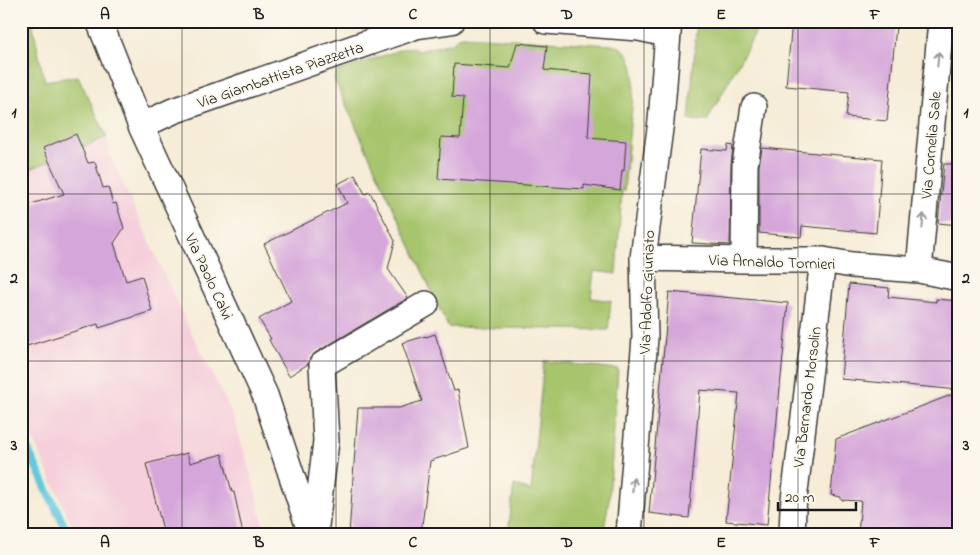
<svg xmlns="http://www.w3.org/2000/svg" width="980" height="555" font-family="'Indie Flower',sans-serif">
  <style>
    .built { fill: #f5cfdb }
    .green { fill: #a7c56d; stroke: #627044 }
    .lines { fill: none; stroke-linecap: round; stroke-linejoin: round }
    .stream { stroke: #62c8df; stroke-width: 8 }
    .building { fill: #d5a6da }
    .minor-casing { stroke: #3d3b38; stroke-width: 28 }
    .minor { stroke: #fff; stroke-width: 25 }
    .oneway { stroke: #999 }
    .grid { fill: none; stroke: #1c1c1c; stroke-width: 1; stroke-opacity: 0.55 }
    .labels { text-anchor: middle; stroke-width: 4; stroke-linejoin: round; paint-order: stroke }
    .street-label { font-size: 16px; fill: #1c1c1c; stroke: #fbf7ec }
    .neatline { fill: none; stroke: #1c1c1c; stroke-width: 2 }
    .grid-label { font-size: 16px; text-anchor: middle; font-weight: bold; fill: #1c1c1c }
  </style>
  <rect width="100%" height="100%" fill="#fbf7ec"/>
  <filter id="ink" filterUnits="userSpaceOnUse"><feTurbulence type="fractalNoise" baseFrequency=".02" numOctaves="2"/><feDisplacementMap in="SourceGraphic" scale="10" xChannelSelector="R" yChannelSelector="G"/><feConvolveMatrix kernelMatrix="1 2 1 2 8 2 1 2 1" color-interpolation-filters="sRGB"/></filter>
  <filter id="wash" filterUnits="userSpaceOnUse"><feTurbulence type="fractalNoise" baseFrequency=".0096" numOctaves="4" result="noise"/><feDisplacementMap in="SourceGraphic" scale="20" xChannelSelector="R" yChannelSelector="G"/><feGaussianBlur stdDeviation="1.12" result="paint"/><feColorMatrix in="noise" values="0 0 0 0 0 0 0 0 0 0 0 0 0 0 0 0 0 1.4 0 .05"/><feComposite in="paint" operator="in"/></filter>
  <g filter="url(#wash)">
    <rect width="100%" height="100%" fill="#f6ecd7"/>
    <path class="built" d="M107 137 110 155 175 298 191 332 227 403 235 422 258 499 265 534H76L37 448 21 418V173Z"/>
    <path class="green" d="M21 21H32L43 75 44 76 45 81 78 76 107 137 21 173Z
      M697 21H762L707 121 689 120Z
      M463 36 613 45C621 47 627 50 630 59 638 77 632 105 630 125 628 147 626 169 624 191H622L616 274 594 271 591 298 611 301 608 330 448 327 334 79 337 72 402 49 411 47 418 51 452 43 458 37Z
      M544 361 618 369 609 500 603 534H508L514 485 531 491Z"/>
    <g class="lines">
      <path class="stream" d="M21 435 68 534"/>
    </g>
    <g id="blocks">
      <path class="building" d="M792 21H849L896 26 887 121 846 117 849 92 786 86Z
        M517 43 547 46 544 70 592 74 588 138 626 141 624 171 622 170 620 190 584 185V189L438 179 441 137 460 138 463 98 452 97 454 64 510 68Z
        M76 134 88 163 95 162 103 188 108 187 113 204 116 203 124 228 114 243 126 281 142 276 152 311 99 328 98 324 27 346 21 328V207L64 194 43 148Z
        M728 145 733 146 731 165 730 245 692 243 701 149 727 151Z
        M762 148 882 159 876 233 802 226 801 237 759 233V166Z
        M944 164H959V225L938 223Z
        M355 175 365 194 370 192 395 241 388 269 408 298 315 353 310 358 308 364 289 376 269 340 271 339 259 319 291 301 264 244 347 203 338 184Z
        M849 284 889 288 888 297 936 302V299L959 301V390L841 379Z
        M669 292 788 303 767 525 726 521 739 393 700 390 689 518 649 513Z
        M435 334 454 391 458 390 469 448 430 461 421 534H349L358 408H399L422 401 402 343 426 336V337Z
        M959 392V534H934L879 529 878 534H858L861 501 841 500V497L831 495 836 439Z
        M187 453 190 463 222 454 232 492H234L243 534H164L146 464Z"/>
    </g>
  </g>
  <g filter="url(#ink)">
    <use href="#blocks" fill-opacity="0" stroke="#3d3b38" stroke-width="1"/>
    <g class="lines">
      <g class="minor-casing">
        <path id="minor" d="M99 21 141 126 265 395 311 534
          M546 21 639 28 667 34
          M141 126 173 111 416 26 451 21
          M643 258 744 260H823L852 265 919 270 959 278
          M744 260 745 165 754 107
          M919 270 941 21
          M315 534 326 441 322 365 426 304
          M629 534 645 338 643 258 661 121 669 21
          M792 534 793 508 823 260"/>
      </g>
      <use href="#minor" class="minor"/>
    </g>
    <defs><path id="oneway-shaft" d="M-6 0H5M1.5-3L5.5 0L1.5 3" fill="none" stroke-width="1.6" stroke-linecap="round" stroke-linejoin="round" transform="scale(1.25)"/></defs>
    <g class="oneway">
      <use href="#oneway-shaft" transform="translate(938 59) rotate(-85)"/>
      <use href="#oneway-shaft" transform="translate(923 221) rotate(-85)"/>
      <use href="#oneway-shaft" transform="translate(633 485) rotate(-85)"/>
    </g>
  </g>
  <path class="grid" d="M182 21V534M336 21V534M490 21V534M644 21V534M798 21V534M21 194H959M21 361H959"/>
  <g class="labels">
    <g class="street-label">
      <text transform="translate(280 74) rotate(-19)" y="6">Via Giambattista Piazzetta</text>
      <text transform="translate(930 145) rotate(-85)" y="6">Via Cornelia Sale</text>
      <text transform="translate(772 261) rotate(2)" y="6">Via Arnaldo Tornieri</text>
      <text transform="translate(210 276) rotate(65)" y="6">Via Paolo Calvi</text>
      <text transform="translate(646 292) rotate(-88)" y="6">Via Adolfo Giuriato</text>
      <text transform="translate(806 397) rotate(-83)" y="6">Via Bernardo Morsolin</text>
    </g>
  </g>
  <rect width="980" height="555" fill="none" stroke="#fbf7ec" stroke-width="55"/>
  <path d="M778 502v8h78v-8" fill="none" stroke="#1c1c1c" stroke-width="2.5"/>
  <text x="785" y="502" font-size="15" fill="#1c1c1c" stroke="#fbf7ec" stroke-width="4" paint-order="stroke">20 m</text>
  <rect x="28" y="28" width="924" height="500" class="neatline"/>
  <g class="grid-label">
    <text x="105" y="19">A</text>
    <text x="259" y="19">B</text>
    <text x="413" y="19">C</text>
    <text x="567" y="19">D</text>
    <text x="721" y="19">E</text>
    <text x="875" y="19">F</text>
    <text x="14" y="117">1</text>
    <text x="966" y="117">1</text>
    <text x="14" y="283">2</text>
    <text x="966" y="283">2</text>
    <text x="14" y="450">3</text>
    <text x="966" y="450">3</text>
    <text x="105" y="547">A</text>
    <text x="259" y="547">B</text>
    <text x="413" y="547">C</text>
    <text x="567" y="547">D</text>
    <text x="721" y="547">E</text>
    <text x="875" y="547">F</text>
  </g>
</svg>
